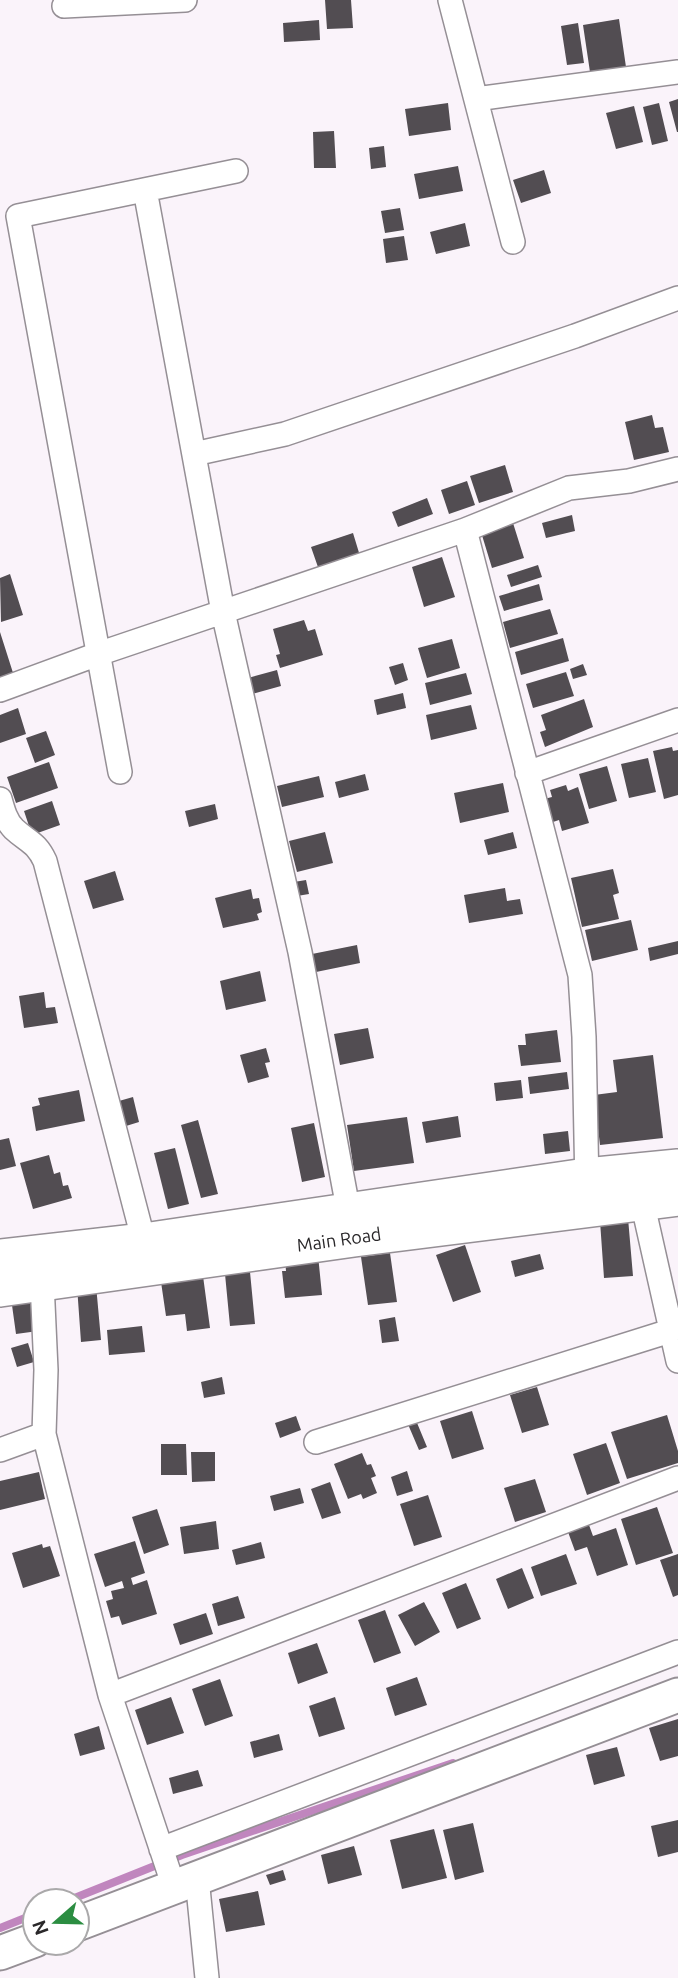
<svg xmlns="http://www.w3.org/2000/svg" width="678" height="1978" font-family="Ubuntu,sans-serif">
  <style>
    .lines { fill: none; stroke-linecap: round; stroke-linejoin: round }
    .stream { stroke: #c086be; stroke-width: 8 }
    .building { fill: #524d52 }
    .street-casing { stroke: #958f95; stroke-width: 26 }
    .secondary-casing { stroke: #958f95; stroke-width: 37 }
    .primary-casing { stroke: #958f95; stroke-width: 40 }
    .street { stroke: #fff; stroke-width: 23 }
    .secondary { stroke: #fff; stroke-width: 33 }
    .primary { stroke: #fff; stroke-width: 37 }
    .labels { text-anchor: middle; stroke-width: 7; stroke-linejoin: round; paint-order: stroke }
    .street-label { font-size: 18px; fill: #2a282a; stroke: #fff }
  </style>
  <rect width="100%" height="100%" fill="#faf3fa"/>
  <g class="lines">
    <path class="stream" d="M67 1901 182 1855 453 1763
      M0 1928 35 1914"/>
  </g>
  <path class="building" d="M325 0H351L353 28 327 29Z
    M619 19 626 67 590 72 583 25Z
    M319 20 320 40 284 42 283 23Z
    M578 23 584 63 567 65 561 26Z
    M678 99V132H677L669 102Z
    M448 103 451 130 409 136 405 109Z
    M659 103 668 141 652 145 643 107Z
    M634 106 643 142 616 149 606 113Z
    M334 131 336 168H314L313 132Z
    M384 146 386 167 371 169 369 148Z
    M458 166 463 191 419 199 414 174Z
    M544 170 551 193 521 203 513 180Z
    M400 208 404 230 385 233 381 211Z
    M465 223 470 246 436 254 430 232Z
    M404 236 408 260 386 263 383 239Z
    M652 415 655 428 663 427 669 452 634 460 625 422Z
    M505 465 513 492 479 503 470 476Z
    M467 481 475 505 449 514 441 490Z
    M427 498 433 514 398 527 392 512Z
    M572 515 575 531 546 538 542 523Z
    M513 523 524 558 492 568 481 532Z
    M353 533 360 556 319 570 311 547Z
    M442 557 455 597 424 607 412 567Z
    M538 565 542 577 511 587 507 575Z
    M10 574 23 615 1 622 0 578Z
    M539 584 543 600 504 611 499 596Z
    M550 609 558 634 510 648 503 622Z
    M304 620 308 631 315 629 323 655 280 668 276 655 280 654 273 629Z
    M0 632 14 676 0 680Z
    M563 638 569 661 521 675 515 652Z
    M452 639 460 668 427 678 418 648Z
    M403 663 408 680 395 685 389 667Z
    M583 664 587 675 573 679 570 669Z
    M277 670 281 686 252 694 248 678Z
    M566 672 574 696 533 708 526 684Z
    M466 673 472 694 430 705 425 683Z
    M403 693 406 708 377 715 374 700Z
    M584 699 593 727 545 747 540 732 546 730 541 715Z
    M471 705 477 729 431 740 426 715Z
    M18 708 26 734 0 743V715Z
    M46 731 55 755 35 763 26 738Z
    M672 747 673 751 678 750V795L664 799 653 751Z
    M648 758 656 792 629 798 621 764Z
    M49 762 58 788 16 803 7 777Z
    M607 766 617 801 589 809 579 774Z
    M365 774 369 790 339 798 335 782Z
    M319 776 324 797 282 807 277 786Z
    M503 783 509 812 460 823 454 793Z
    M566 785 568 791 578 787 589 823 562 831 559 820 547 824 540 800 552 797 550 790Z
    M52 801 60 825 32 835 24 811Z
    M215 804 218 819 189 827 185 811Z
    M325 832 333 863 297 872 289 841Z
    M513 832 517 848 488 855 484 840Z
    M613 869 619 893 613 895 619 919 582 927 571 878Z
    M115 871 124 900 93 909 84 881Z
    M306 880 309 894 297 896 294 882Z
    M505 888 507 901 520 899 523 914 469 923 464 895Z
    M251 889 253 899 259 898 262 912 257 914 259 920 223 928 215 898Z
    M631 920 638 950 592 961 585 930Z
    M678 941V954L650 961 648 948Z
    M357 945 360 963 316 972 312 954Z
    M260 971 266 1001 226 1010 220 981Z
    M44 992 46 1008 55 1007 58 1023 24 1028 19 996Z
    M368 1028 374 1058 340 1065 334 1034Z
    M557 1030 561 1062 521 1066 518 1045H526L525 1034Z
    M266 1048 270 1062 265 1063 269 1077 248 1083 240 1055Z
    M653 1055 663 1138 600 1145 594 1095 617 1092 613 1060Z
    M567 1072 569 1089 530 1094 528 1077Z
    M521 1080 523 1098 496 1101 494 1083Z
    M79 1090 85 1121 36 1131 32 1107 40 1105 38 1098Z
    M133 1097 139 1122 126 1126 119 1101Z
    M458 1116 461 1137 426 1143 422 1122Z
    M407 1117 414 1163 354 1171 347 1125Z
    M198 1120 218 1194 201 1198 181 1125Z
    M314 1123 325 1177 302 1182 291 1128Z
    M568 1131 570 1151 545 1154 543 1134Z
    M9 1138 16 1166 0 1170V1140Z
    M175 1148 189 1204 168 1209 154 1153Z
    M49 1155 54 1174 60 1172 63 1186 68 1185 72 1198 33 1209 20 1163Z
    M628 1218 633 1276 604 1278 600 1221Z
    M465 1245 481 1292 453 1302 436 1255Z
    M390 1253 397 1302 368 1305 361 1257Z
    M540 1254 544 1269 515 1277 511 1261Z
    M318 1255 322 1295 285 1298 282 1271H286L285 1259Z
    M250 1272 255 1324 230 1326 225 1274Z
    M203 1276 210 1328 187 1331 185 1314 166 1316 161 1282Z
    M96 1285 101 1340 81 1342 77 1286Z
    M33 1295 38 1331 16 1334 11 1298Z
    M395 1317 399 1341 382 1343 379 1320Z
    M142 1326 145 1352 109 1355 107 1330Z
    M28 1343 34 1362 17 1367 11 1348Z
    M222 1377 225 1394 204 1398 201 1382Z
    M537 1387 549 1425 522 1433 510 1395Z
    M472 1411 484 1449 452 1459 440 1421Z
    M667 1415 678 1451V1463L627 1479 611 1432Z
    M296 1416 301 1430 280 1438 275 1423Z
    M415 1418 427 1447 419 1450 407 1422Z
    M606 1443 620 1483 587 1495 573 1454Z
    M161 1444H186L187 1475H161Z
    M191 1452H215V1481L192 1482Z
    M362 1453 367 1465 371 1464 376 1476 371 1478 377 1493 363 1499 361 1494 348 1499 334 1464Z
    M407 1471 413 1491 397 1496 391 1477Z
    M39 1472 45 1499 0 1510V1481Z
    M535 1479 546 1512 515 1522 504 1488Z
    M330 1482 341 1513 322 1519 311 1489Z
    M300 1488 304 1503 274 1511 270 1496Z
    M428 1495 442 1537 414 1546 400 1504Z
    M657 1507 673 1553 636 1565 621 1519Z
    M157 1509 169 1545 144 1554 132 1517Z
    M216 1521 219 1549 184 1554 180 1527Z
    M589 1525 593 1536 616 1528 628 1565 597 1576 587 1547 575 1551 568 1532Z
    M135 1541 145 1573 131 1578 133 1585 147 1580 157 1614 122 1625 119 1616 111 1618 106 1601 113 1599 111 1591 124 1588 122 1581 105 1587 94 1554Z
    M261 1542 265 1558 236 1565 232 1550Z
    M42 1544 43 1548 50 1546 60 1576 23 1588 12 1553Z
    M566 1554 577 1584 541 1596 531 1567Z
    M678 1554V1595L673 1597 660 1560Z
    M522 1568 534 1598 508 1609 496 1579Z
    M466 1583 481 1619 457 1629 442 1593Z
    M238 1596 245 1618 218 1626 212 1604Z
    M424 1602 440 1632 415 1646 398 1615Z
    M385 1610 401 1653 374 1663 358 1620Z
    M206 1613 213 1634 180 1645 173 1624Z
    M317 1643 328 1673 298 1684 288 1653Z
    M417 1677 427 1705 395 1716 386 1688Z
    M220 1679 233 1716 205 1726 192 1689Z
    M171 1697 184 1733 147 1745 135 1710Z
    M335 1697 345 1729 319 1737 309 1706Z
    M678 1719V1756L660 1761 649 1728Z
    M99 1726 105 1749 80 1756 74 1734Z
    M279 1734 283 1750 254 1758 250 1742Z
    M617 1747 625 1776 594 1785 586 1755Z
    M198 1770 203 1786 173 1794 169 1778Z
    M678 1820V1852L658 1857 651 1826Z
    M473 1823 484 1872 455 1880 443 1830Z
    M434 1829 447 1878 402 1889 390 1840Z
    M354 1846 362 1875 328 1884 321 1855Z
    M283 1870 286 1880 270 1885 266 1875Z
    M258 1891 265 1925 226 1932 219 1899Z"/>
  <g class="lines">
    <g class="street-casing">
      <path id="street" d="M450 0 513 242
        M64 6 185 0
        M476 99 678 72
        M145 190 223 612 300 952 351 1224
        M194 454 285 434 575 336 678 298
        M465 530 580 975 584 1037 587 1188
        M0 690 98 654 465 530 569 488 629 481 678 469
        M120 772 18 216 236 171
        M527 773 678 720
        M0 799C3 810 6 821 14 829 28 842 36 842 45 861L144 1242
        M642 1201 678 1361
        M42 1282 46 1370 44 1434 110 1695 678 1478
        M316 1442 670 1331
        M0 1450 44 1434
        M110 1695 174 1887
        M161 1849 678 1652
        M197 1878 207 1978"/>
    </g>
    <g class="secondary-casing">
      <path id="secondary" d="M77 1924 678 1695
        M0 1953 35 1940"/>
    </g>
    <g class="primary-casing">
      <path id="primary" d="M0 1258 144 1242 586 1177 678 1168
        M0 1288 354 1238 678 1197"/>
    </g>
    <use href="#street" class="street"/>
    <use href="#secondary" class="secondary"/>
    <use href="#primary" class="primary"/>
  </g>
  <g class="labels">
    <g class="street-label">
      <text transform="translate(339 1240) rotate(-8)" y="6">Main Road</text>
    </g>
  </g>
  <g transform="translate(56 1922) rotate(250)"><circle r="33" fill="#ffffff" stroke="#aaa9aa" stroke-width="2"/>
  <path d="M0-5L12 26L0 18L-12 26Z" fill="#2b8d41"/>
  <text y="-10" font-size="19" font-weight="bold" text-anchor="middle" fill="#2a282a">N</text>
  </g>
</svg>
